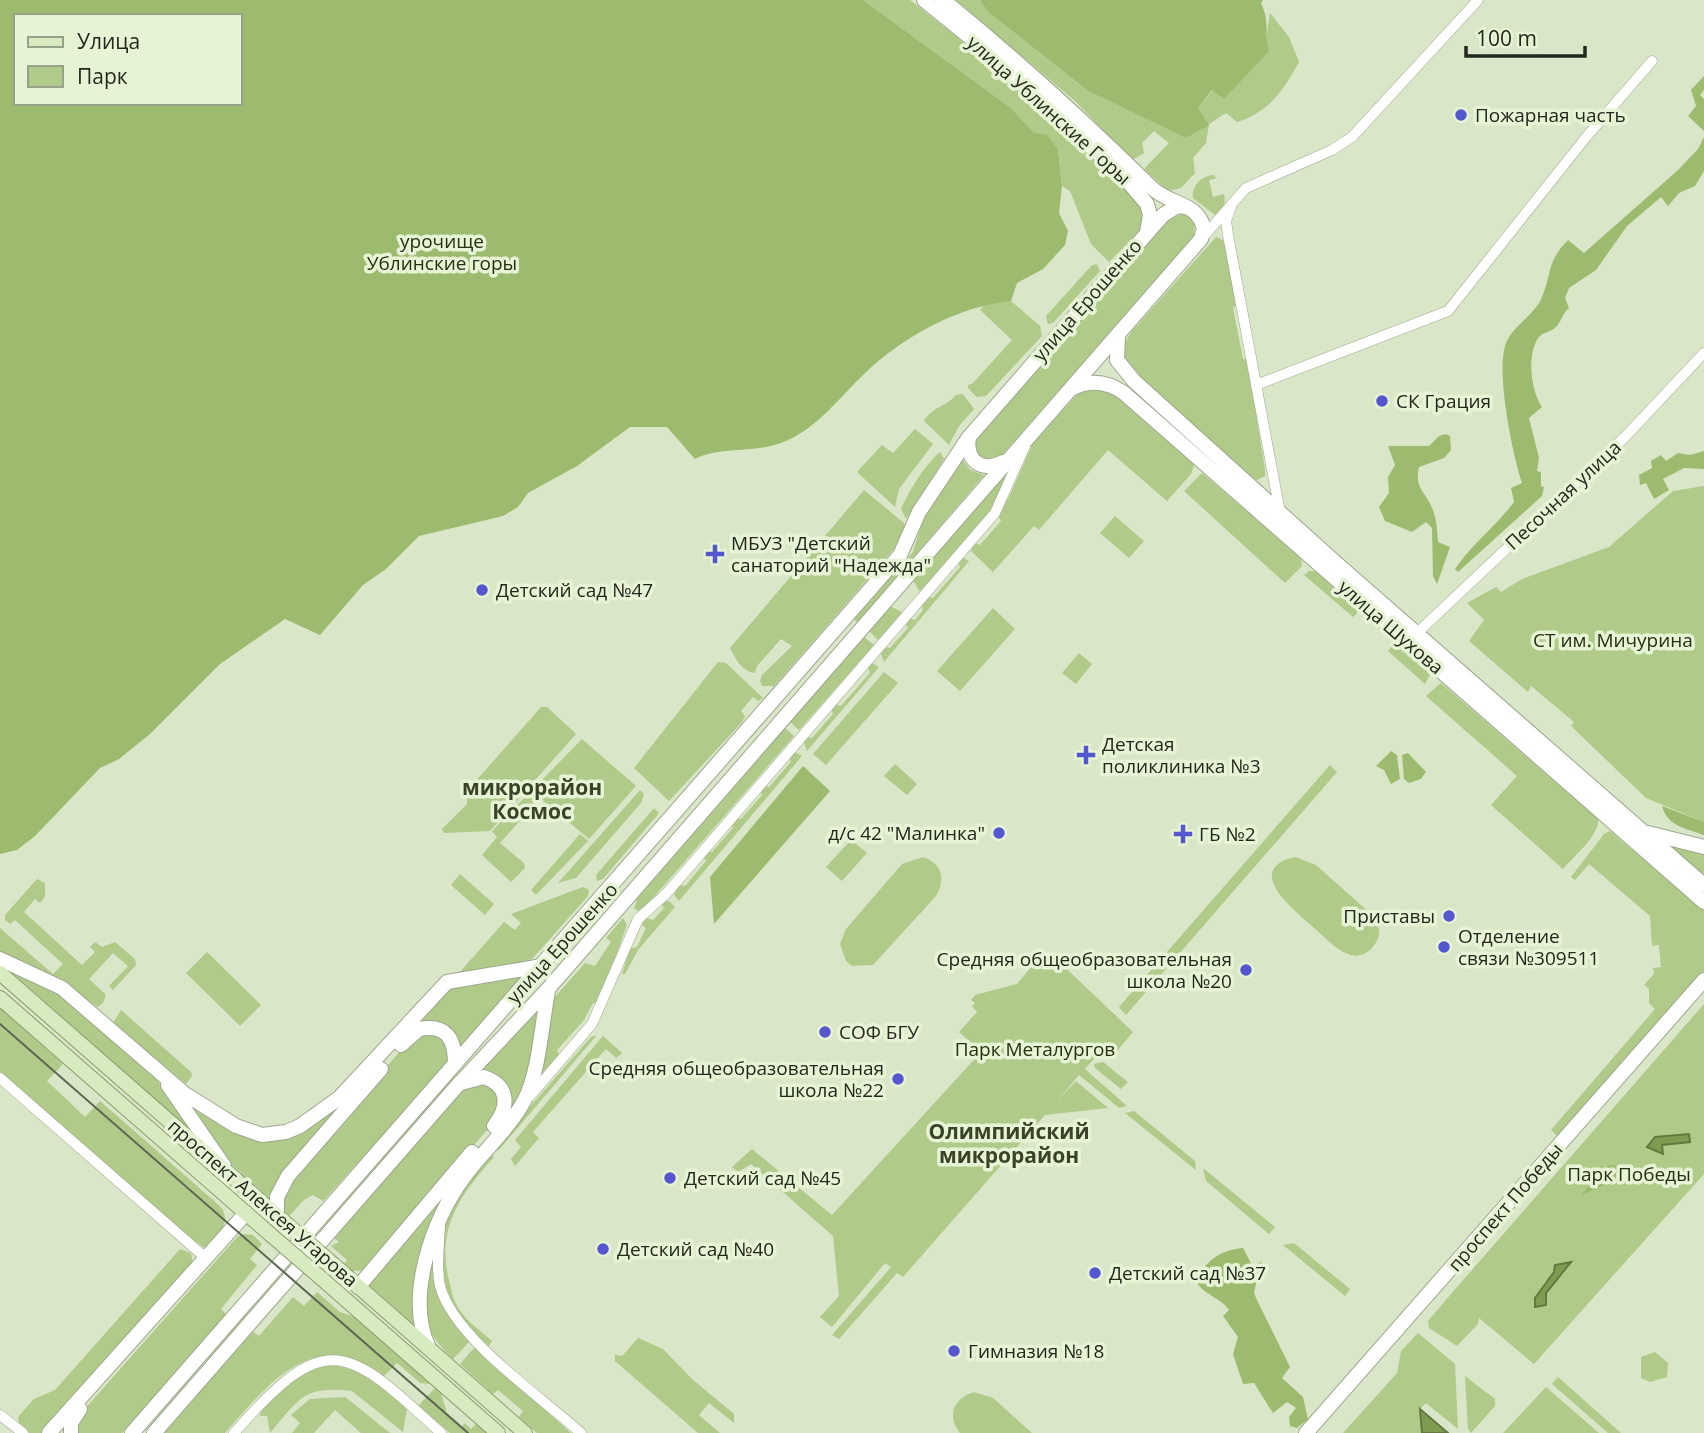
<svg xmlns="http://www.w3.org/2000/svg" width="1704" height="1433" font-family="'Open Sans',sans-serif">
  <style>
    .green { fill: #afca89 }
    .forest { fill: #9cbb6e; fill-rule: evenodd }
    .water { fill: #7e9c50; stroke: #637940; stroke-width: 2 }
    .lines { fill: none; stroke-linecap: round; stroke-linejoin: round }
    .minor-casing { stroke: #9ca88c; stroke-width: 11 }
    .secondary-casing { stroke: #9ca88c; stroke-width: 16 }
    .primary-casing { stroke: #889d6a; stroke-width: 16 }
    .minor { stroke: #fff; stroke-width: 10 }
    .secondary { stroke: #fff; stroke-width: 14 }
    .primary { stroke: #d8eabf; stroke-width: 14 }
    .tram { stroke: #5c6452; stroke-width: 2 }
    .primary-bridge-casing { stroke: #889d6a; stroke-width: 16; stroke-linecap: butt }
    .primary-bridge { stroke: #d8eabf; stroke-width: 14 }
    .poi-dot { fill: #5457ce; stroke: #e6f4d5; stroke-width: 2.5 }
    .labels { text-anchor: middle; stroke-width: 7; stroke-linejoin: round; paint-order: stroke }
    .street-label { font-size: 19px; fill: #23281c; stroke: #e6f4d5 }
    .poi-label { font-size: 19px; fill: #23281c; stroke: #e6f4d5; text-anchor: start }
    .park-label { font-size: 19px; fill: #253111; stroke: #e6f4d5 }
    .neighbourhood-label { font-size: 21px; font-weight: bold; fill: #39432a; stroke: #e6f4d5 }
  </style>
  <rect width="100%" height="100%" fill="#d9e6c8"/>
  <path class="green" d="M863 0H910L967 45 1126 185 1144 211 1141 229 1109 262 1091 244 1070 191 1062 186 1058 149 1034 133 1011 108Z
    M956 0H980L987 11 1088 91 1186 138 1198 108 1213 90 1224 99 1266 38 1270 13 1289 37 1299 62C1283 91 1269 112 1237 122L1226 113 1209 124 1206 143 1193 158 1195 173 1181 188 1168 191 1144 169 1169 143 1154 131 1142 143 1144 153 1132 160 1076 102Z
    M1213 175 1217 178 1209 180 1213 197 1224 194C1226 204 1224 210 1215 215L1193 198C1191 187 1201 176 1213 175Z
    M1184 213 1195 220 1194 235 1187 244 1002 455 984 460 978 456 975 445 977 437 1166 221Z
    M1216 237 1227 242 1238 304 1233 308 1243 359H1247L1265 469V476L1257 480C1241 474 1133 377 1124 360 1119 350 1126 340 1132 331Z
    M1097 264 1100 271 1053 323 1048 324 1046 316 1092 265Z
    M1011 301 1040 326 1042 336 986 396 977 397 968 388V385L972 384 1012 340 980 310 986 303Z
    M1103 389 1116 396 1191 461 1194 465 1191 474 1167 501 1108 450 1039 530 1034 526 993 572 971 551 974 543 980 545 1001 521 997 515 1009 497 1033 443 1081 390Z
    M963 394 974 409 959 426 949 445 924 421C933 406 946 407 956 395Z
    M915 429 933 444 899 489 895 507 857 472 882 445 893 453Z
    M940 452 944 459 906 519 901 509C910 489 923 467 940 452Z
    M962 459 970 470 984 475 857 623 854 619 913 552 924 515Z
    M1014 464 995 506 920 592 913 580Z
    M1202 473 1301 558 1302 566 1285 583 1184 491Z
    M1704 486V822L1646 798 1571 726 1574 722 1531 686 1528 692 1469 641 1484 620 1467 603 1496 587 1501 592 1522 579 1609 547 1673 491Z
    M864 490 904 523 906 535 774 686H762L760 681 762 675 792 646 781 639 757 666 755 673C741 671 736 659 730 648Z
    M1115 516 1144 541 1129 558 1100 533Z
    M962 557 969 561 884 662 880 651 884 647 890 648 908 628 905 623 909 618 915 620 923 610 921 604 927 597 933 598 960 567 958 561Z
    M1309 571H1315L1360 610 1353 617 1304 575Z
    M890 606 904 613 878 640 869 631Z
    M993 608 1015 629 960 691 937 671Z
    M864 637 874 645 799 730 790 722Z
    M1396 641 1431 673 1425 684 1388 651Z
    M1079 653 1092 664 1076 684 1062 673Z
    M718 662 726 663 763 698 758 701 753 697 741 711 745 716 742 722 669 801 634 768Z
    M872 663 879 667 807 751 803 740 806 737 812 738 833 714 831 708 835 704 841 706 870 673 867 665Z
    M884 672 898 683 826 765 813 754Z
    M1441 683 1598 819C1600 835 1574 856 1563 869L1491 805 1517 776 1426 696Z
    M541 707H547L576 734 490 831 444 833 442 829 467 804 466 792Z
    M785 728 794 736 646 906 638 911 634 908 638 897Z
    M582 739 636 786 589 839 540 798 500 843 524 863 525 868 511 882 482 855 497 837 492 831Z
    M795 752 802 756 679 901 674 895 678 885 685 886 706 861 702 855 706 851 712 852 733 828 731 822 735 817 741 819 762 795 760 789 763 785 769 787 791 762 788 755Z
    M895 764 917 784 907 795 884 776Z
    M1330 765 1337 772 1126 1015 1119 1007Z
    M640 790 644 794 641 803 576 878 558 883Z
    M654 808 659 813 603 879 597 881 596 875Z
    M1610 831 1704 911V971L1558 1137 1551 1130 1655 1009 1649 1003V989L1644 985 1654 974 1653 968 1661 967 1659 945 1652 946 1650 916 1589 864 1575 880 1571 877 1604 834Z
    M580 834 588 841 536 895 531 890Z
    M851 840 867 853 842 881 826 867Z
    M1666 842 1704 852V876Z
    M923 857C942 863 946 879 936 896L873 965 852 966 846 961 840 944 846 929 902 864Z
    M1295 857 1316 865 1372 915C1378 923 1382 931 1377 940 1373 950 1362 958 1351 955 1336 951 1324 936 1312 926 1294 910 1242 869 1295 857Z
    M460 874 494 904 485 915 451 885Z
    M37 879 45 883V897L40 903 35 899 24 912 82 965 95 952 90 947 95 942 102 947 115 942 135 959 136 965 113 990 109 986 128 966 113 953 89 979 106 995 103 1003 98 1007 0 953V928L53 974 63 964 15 920 10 924 5 920V915Z
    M583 887 589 890 588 896 532 959 463 975 460 972 504 922 515 930 521 923 511 914Z
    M669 901 675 907 638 950 625 974H622L630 949 637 947 646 928 642 925 646 918 653 920 664 908 660 902Z
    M623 918 627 925 599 1003H593L584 1020 557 1050 560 1057 538 1083 554 998 585 963 595 966 611 942 606 938Z
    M207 952 261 1005 240 1026 186 973Z
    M1043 953 1051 954 1133 1032 1112 1057 1096 1058 1097 1055 1085 1069 1127 1106 1119 1108 1079 1075 1057 1101 1076 1081 1108 1108 1045 1115 903 1277 897 1273 839 1339 832 1335 891 1267 885 1263 832 1327 820 1317 839 1296 833 1236 751 1164 738 1172 732 1167 752 1149 832 1215 981 1052 959 1032 977 1012 972 1006 975 1003 971 1000 975 995 1017 984Z
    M2 964 50 986 149 1069 198 1137Z
    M525 974 459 1050 417 1022 447 988Z
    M1704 1004V1174L1534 1364 1479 1318 1478 1324 1457 1346 1429 1328 1428 1321 1451 1294Z
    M0 1008 63 1064 47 1081 85 1117 100 1101 221 1207C232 1223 217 1236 208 1250L181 1232 0 1072Z
    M121 1010 191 1072 192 1076 186 1084 113 1023Z
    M535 1011 538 1013 527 1079 510 1114V1104L477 1074Z
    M419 1033 445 1034 451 1052 447 1064 323 1201 313 1195 304 1200 289 1216 283 1210 284 1189 289 1181 412 1037Z
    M597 1035 498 1151 499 1142 591 1037Z
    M603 1036 622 1053 616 1058 606 1049 533 1132 539 1138 515 1166 511 1159 521 1147 515 1140Z
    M1103 1062 1128 1082 1121 1089 1095 1068 1094 1064Z
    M370 1075 273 1201 230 1163 187 1105 192 1104 274 1140Z
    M480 1080 501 1093 492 1124 374 1263 367 1270 352 1271 344 1264 347 1260 331 1246 339 1242 334 1238 466 1086Z
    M1134 1111 1195 1161 1196 1170 1125 1113Z
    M491 1155 494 1157C463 1192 437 1225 448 1276 451 1288 453 1302 461 1312 469 1323 482 1332 492 1341L489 1346C481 1339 472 1333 465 1325 441 1298 437 1249 447 1216 454 1193 475 1172 491 1155Z
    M1203 1168 1275 1227 1269 1234 1206 1181Z
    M458 1180 414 1313V1325L368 1284Z
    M245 1234 253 1235 262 1244 250 1259 257 1265 221 1309 226 1314 122 1433H74L75 1420 238 1236Z
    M437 1241C434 1276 446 1316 470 1341L453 1359C409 1318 423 1294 437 1241Z
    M1294 1243 1350 1289 1345 1296 1283 1245Z
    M180 1249 191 1253 193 1264 43 1433H30L19 1425 18 1417 34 1399 55 1390Z
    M317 1292 340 1312 355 1317 432 1384 420 1383 397 1363 384 1376C314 1324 269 1383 225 1433H162L251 1330 259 1336 293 1297 304 1306Z
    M1418 1333 1455 1364 1458 1429 1426 1403 1420 1409 1422 1433H1343L1397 1373 1401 1351Z
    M638 1338 663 1349 692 1379 734 1414V1423L709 1403 699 1415 720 1433H698L615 1361V1355L622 1356Z
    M475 1347 571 1433H537L519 1417 523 1411 498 1390 493 1394 460 1364Z
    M1655 1352 1668 1363 1667 1377 1650 1382 1641 1378V1357Z
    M327 1365C362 1367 381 1386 407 1408L403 1432 352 1391C303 1385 299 1399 270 1433L267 1416H260L261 1411C281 1388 297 1372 327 1365Z
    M1465 1376 1495 1399V1406L1471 1433 1468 1429Z
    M1558 1377 1621 1433H1608L1552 1384Z
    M436 1387 441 1393 447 1413 462 1426 465 1423 471 1429 476 1424 487 1433H450L418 1406Z
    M1546 1387 1599 1433H1503Z
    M974 1392 993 1398 1032 1433H960C946 1416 954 1398 974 1392Z
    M345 1397 390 1433H361L335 1410 314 1433H292L300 1423 291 1415 310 1399Z"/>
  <path class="forest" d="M0 0H863L1011 108 1034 133 1047 135 1058 149 1062 186 1059 213 1068 231 1065 245 1043 269 1017 283 1011 301C959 306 902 337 864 374 840 397 819 426 788 440 756 455 723 445 695 459L667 427H630L577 466 528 493 518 507 503 516 419 536 386 569 363 585 320 635 285 619 220 664 150 734 119 759 100 768 35 836 17 850 0 854ZM16 16H240V103H16Z
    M980 0H1263L1261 3C1271 25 1263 30 1269 51L1224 99 1212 90 1198 108 1209 125 1186 138 1088 91 987 11Z
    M1704 76V90L1700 95 1704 99V131L1688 116 1696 106 1691 90Z
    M1704 137V171L1695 186 1679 193 1668 206 1661 197 1627 226 1596 270 1569 288 1565 298 1569 308C1562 314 1562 320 1557 326 1551 333 1544 331 1539 337 1526 354 1531 391 1542 407L1529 418 1539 458 1537 471 1541 472V486L1544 487 1542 496 1458 572 1455 569C1472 544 1496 526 1514 502L1511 488 1522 483C1513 456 1493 363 1508 339 1516 324 1536 313 1542 297 1553 270 1546 263 1568 240L1584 253 1678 170 1698 149Z
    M1446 434 1450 436 1451 450 1444 458 1419 467C1414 488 1425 491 1432 508 1437 519 1437 530 1438 542L1450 547 1437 584 1433 576 1432 528 1426 522 1412 532 1385 521 1379 507 1389 493 1388 477 1395 465 1388 446H1429L1439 436Z
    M1704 451V469L1684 468 1663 479 1669 490 1654 499 1646 483 1640 485 1639 475 1652 468 1651 461 1661 455 1666 461 1678 453 1690 455Z
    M1391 751 1397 755 1400 779 1391 784 1384 770 1376 766Z
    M1408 753 1426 772 1421 779 1409 783 1404 779 1402 755Z
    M803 766 830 791 714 924 710 877Z
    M1662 806 1704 822V835C1687 829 1667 826 1662 806Z
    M1609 1165 1625 1166 1607 1184 1581 1195Z
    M1243 1248 1252 1265 1262 1262 1254 1292 1256 1298 1290 1367 1282 1378 1303 1397 1308 1419 1297 1428 1290 1426 1289 1417 1296 1408 1287 1402 1273 1413 1254 1383 1243 1384 1233 1354 1238 1337 1223 1316 1229 1310C1220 1297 1206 1296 1198 1284 1201 1261 1222 1250 1243 1248Z"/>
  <path class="water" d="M1689 1134 1690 1142 1662 1145 1663 1154 1647 1147 1655 1137Z
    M1571 1262 1546 1293V1305L1535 1307V1298L1554 1272 1555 1265Z
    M1420 1409 1448 1433H1422Z"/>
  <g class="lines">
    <g class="minor-casing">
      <path id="minor" d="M1231 207 1226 221 1228 235 1280 512
        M1204 236 1246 188 1332 150 1352 137 1478 0
        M1256 385 1448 311 1587 136 1652 61
        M1417 633 1624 438 1704 353
        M0 1078 207 1259
        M530 1096 592 1024 638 919 666 894 995 513 1025 446
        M440 1226C439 1246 436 1267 440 1286 454 1338 540 1396 581 1433
        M0 1415 23 1433
        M234 1433C326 1328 345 1344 441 1433"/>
    </g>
    <g class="secondary-casing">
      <path id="secondary" d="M924 0 988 52 1126 179 1147 204 1150 215 1147 232
        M1118 335 1117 360 1134 381 1336 563 1704 885
        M1071 389C1090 379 1107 381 1124 393L1704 902
        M969 437C965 461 982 473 1003 462
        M1648 833 1704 847
        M0 959 62 988 185 1094 236 1126 262 1135 286 1132 300 1126 339 1098 447 982 542 966
        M401 1045 419 1029C447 1024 455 1039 455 1064
        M461 1083 484 1077C510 1086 509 1107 494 1126
        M168 1085 224 1166
        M277 1215V1197L288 1176 381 1069
        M358 1287 472 1152
        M429 1348C405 1298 432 1220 464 1177 482 1152 509 1129 524 1101 539 1074 542 1022 548 991
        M49 1433 246 1213
        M71 1433V1423L80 1409
        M132 1433 900 555 919 512 969 437 1163 215 1177 206 1186 207
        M154 1433 457 1086 548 989 1201 239 1204 229C1198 202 1170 205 1152 188 1085 122 1016 59 943 0
        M1306 1433 1704 980"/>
    </g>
    <g class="primary-casing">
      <path id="primary" d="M0 973 282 1220
        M0 998 271 1235
        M334 1265 525 1433
        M321 1278 498 1433"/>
    </g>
    <use href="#minor" class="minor"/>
    <use href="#secondary" class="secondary"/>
    <use href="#primary" class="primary"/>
    <path class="tram" d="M0 1024 468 1433"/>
    <g class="primary-bridge-casing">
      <path id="primary-bridge" d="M282 1220 334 1265
        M271 1235 321 1278"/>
    </g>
    <use href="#primary-bridge" class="primary-bridge"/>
  </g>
  <g class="poi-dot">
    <circle cx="1461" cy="115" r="7"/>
    <circle cx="1382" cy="401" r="7"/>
    <path d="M711.5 543.5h7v7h7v7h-7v7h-7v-7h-7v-7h7z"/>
    <circle cx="482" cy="590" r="7"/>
    <path d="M1082.5 744.5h7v7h7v7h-7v7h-7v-7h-7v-7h7z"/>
    <circle cx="999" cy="833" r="7"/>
    <path d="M1179.5 823.5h7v7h7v7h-7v7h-7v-7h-7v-7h7z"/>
    <circle cx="1449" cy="916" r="7"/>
    <circle cx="1444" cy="947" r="7"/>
    <circle cx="1246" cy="970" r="7"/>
    <circle cx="825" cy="1032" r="7"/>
    <circle cx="898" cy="1079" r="7"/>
    <circle cx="670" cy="1178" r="7"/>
    <circle cx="603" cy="1249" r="7"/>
    <circle cx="1095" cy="1273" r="7"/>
    <circle cx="954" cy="1351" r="7"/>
  </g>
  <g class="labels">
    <g class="street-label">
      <text transform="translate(1049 110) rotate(42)" y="7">улица Ублинские Горы</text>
      <text transform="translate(1087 300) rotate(-49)" y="7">улица Ерошенко</text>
      <text transform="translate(1563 495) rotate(-43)" y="7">Песочная улица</text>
      <text transform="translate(1391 627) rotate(41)" y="7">улица Шухова</text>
      <text transform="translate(562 943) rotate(-48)" y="7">улица Ерошенко</text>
      <text transform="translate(263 1203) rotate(41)" y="7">проспект Алексея Угарова</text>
      <text transform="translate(1505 1207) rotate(-49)" y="7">проспект Победы</text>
    </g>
    <g class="poi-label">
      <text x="1475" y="122">Пожарная часть</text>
      <text x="1396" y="408">СК Грация</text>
      <text x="731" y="550">МБУЗ "Детский<tspan x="731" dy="22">санаторий "Надежда"</tspan></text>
      <text x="496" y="597">Детский сад №47</text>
      <text x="1102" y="751">Детская<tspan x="1102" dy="22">поликлиника №3</tspan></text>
      <text x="985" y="840" text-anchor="end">д/с 42 "Малинка"</text>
      <text x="1199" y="841">ГБ №2</text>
      <text x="1435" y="923" text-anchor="end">Приставы</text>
      <text x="1458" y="943">Отделение<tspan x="1458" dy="22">связи №309511</tspan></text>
      <text x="1232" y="966" text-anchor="end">Средняя общеобразовательная<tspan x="1232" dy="22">школа №20</tspan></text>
      <text x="839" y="1039">СОФ БГУ</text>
      <text x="884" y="1075" text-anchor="end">Средняя общеобразовательная<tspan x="884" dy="22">школа №22</tspan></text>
      <text x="684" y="1185">Детский сад №45</text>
      <text x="617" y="1256">Детский сад №40</text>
      <text x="1109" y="1280">Детский сад №37</text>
      <text x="968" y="1358">Гимназия №18</text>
    </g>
    <g class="park-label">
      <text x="442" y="248">урочище<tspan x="442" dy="22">Ублинские горы</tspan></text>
      <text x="1613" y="647">СТ им. Мичурина</text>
      <text x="1035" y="1056">Парк Металургов</text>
      <text x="1629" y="1181">Парк Победы</text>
    </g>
    <g class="neighbourhood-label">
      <text x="532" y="795">микрорайон<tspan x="532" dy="24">Космос</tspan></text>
      <text x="1009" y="1139">Олимпийский<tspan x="1009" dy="24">микрорайон</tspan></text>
    </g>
  </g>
  <rect x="14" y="14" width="228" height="91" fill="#e6f4d5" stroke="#98a28b" stroke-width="2"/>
  <rect x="28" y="37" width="35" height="10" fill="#d8eabf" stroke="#98a28b" stroke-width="2"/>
  <text x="77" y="49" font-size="21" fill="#23281c">Улица</text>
  <rect x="28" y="66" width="35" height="21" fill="#afca89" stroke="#98a28b" stroke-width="2"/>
  <text x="77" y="84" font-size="21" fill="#23281c">Парк</text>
  <path d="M1466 46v10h119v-10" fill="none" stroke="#23281c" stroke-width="3.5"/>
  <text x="1476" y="46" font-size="21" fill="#23281c" stroke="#e6f4d5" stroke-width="5" paint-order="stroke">100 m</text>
</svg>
